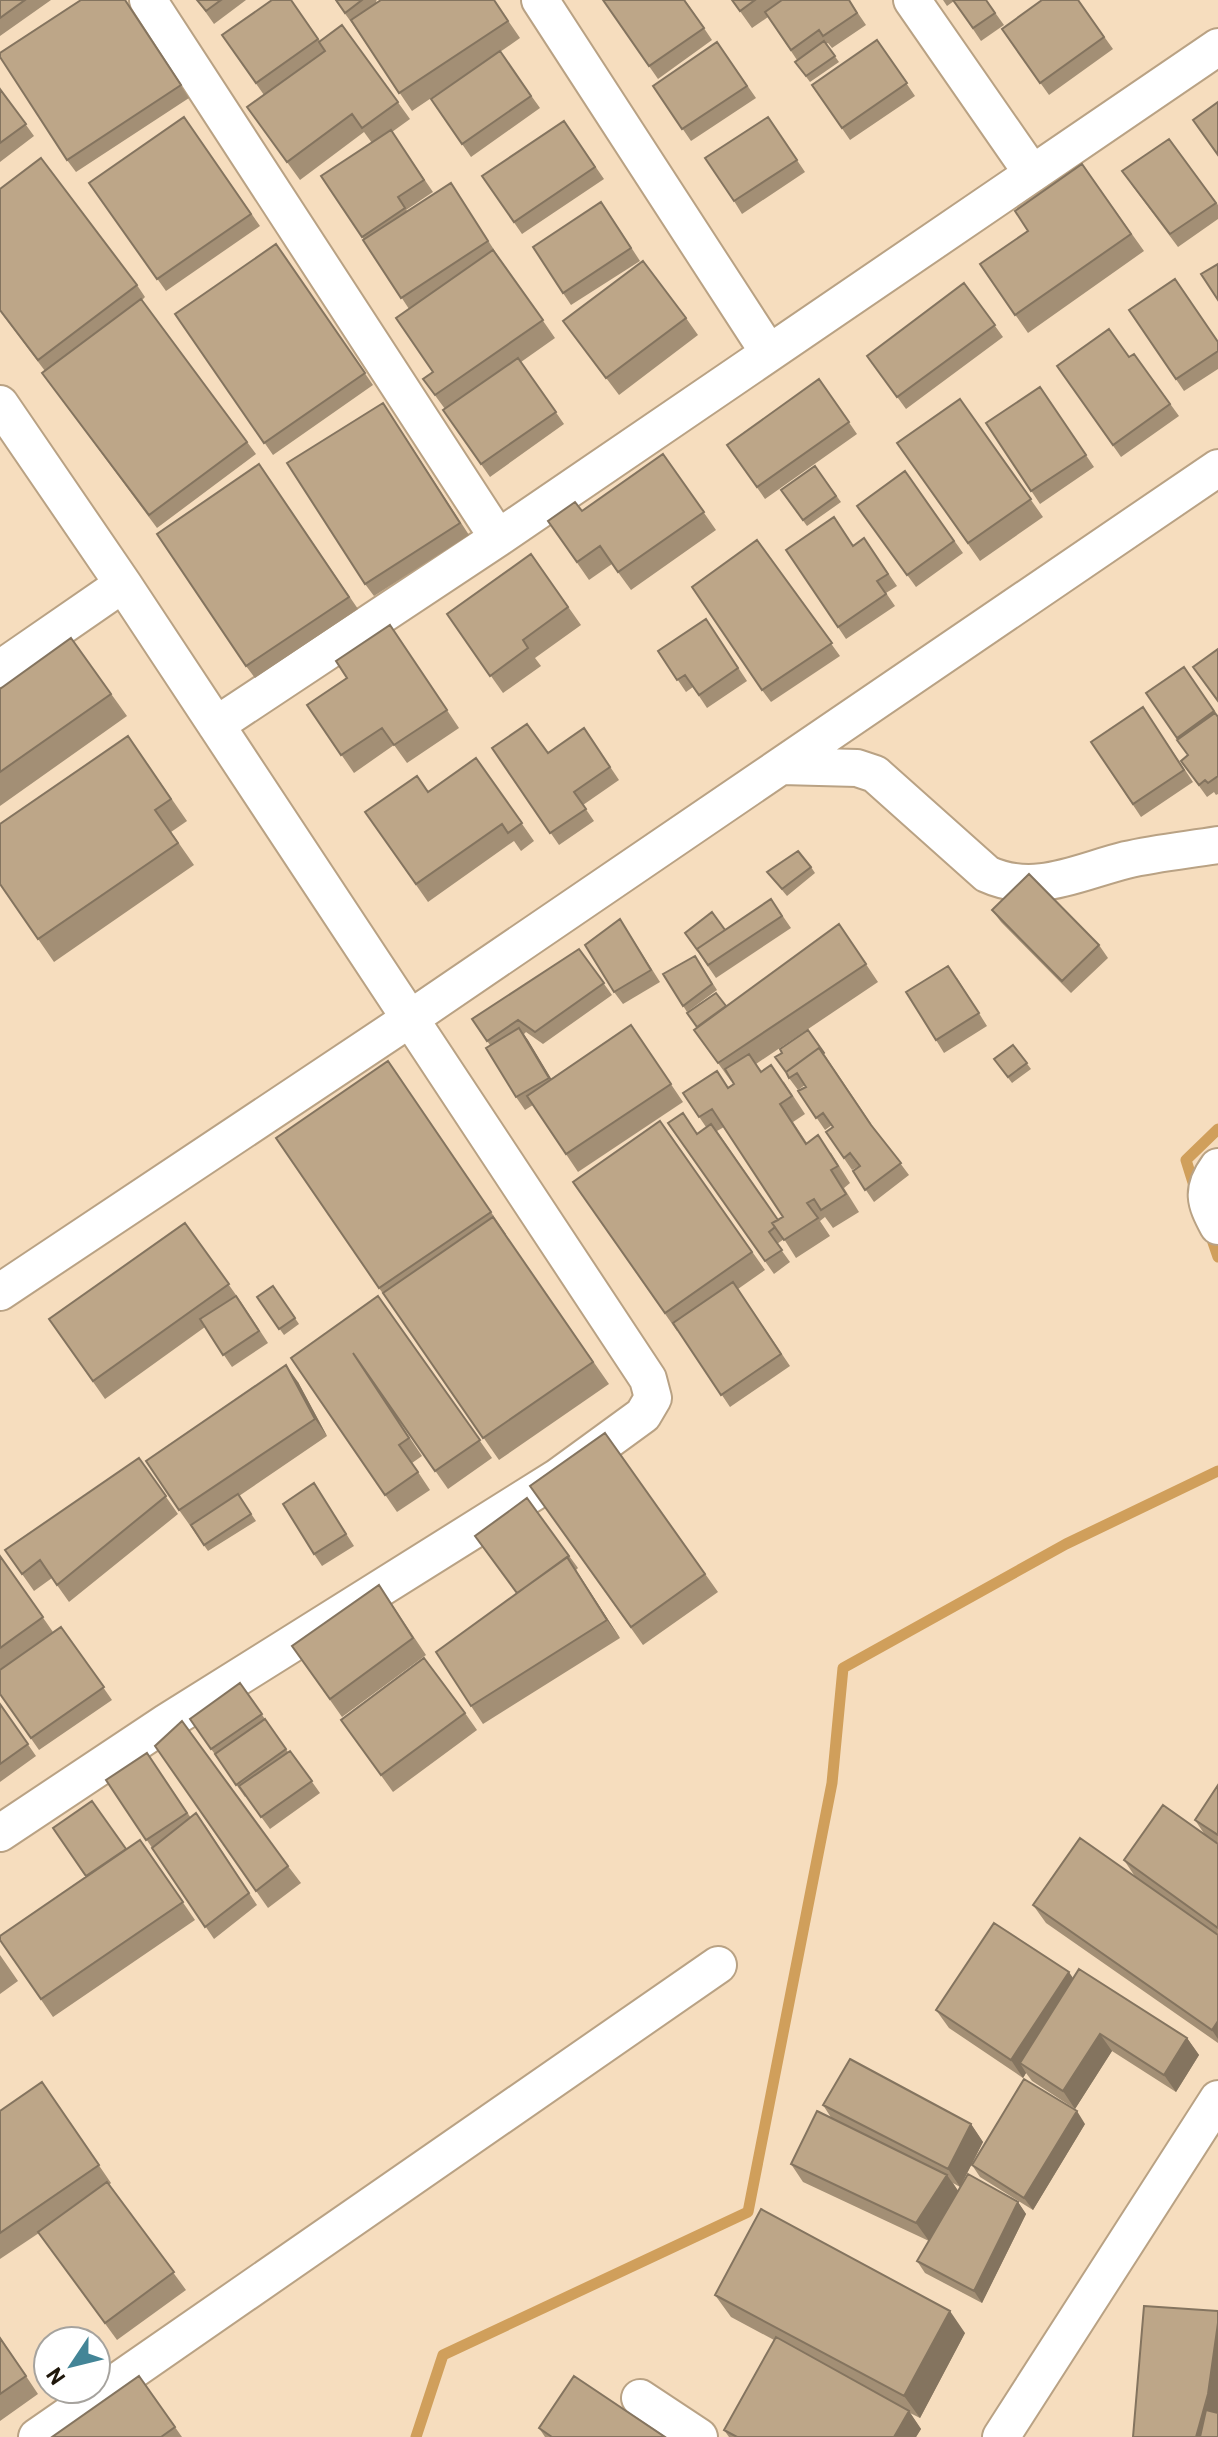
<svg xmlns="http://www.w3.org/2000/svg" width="1218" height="2437" font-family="Barlow,sans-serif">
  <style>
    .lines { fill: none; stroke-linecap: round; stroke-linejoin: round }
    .stream { stroke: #d09f5b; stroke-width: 11 }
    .minor-casing { stroke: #b9a284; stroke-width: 40 }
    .minor { stroke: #fff; stroke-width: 36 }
    .wall { fill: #a38f75; fill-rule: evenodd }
    .shaded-wall { fill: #84745f }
    .building { fill: #bda688; stroke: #84745f; stroke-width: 2 }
  </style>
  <rect width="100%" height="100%" fill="#f6ddbe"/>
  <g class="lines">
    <path class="stream" d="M1196 1192 1186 1160 1218 1129
      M1209 1231 1218 1257
      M416 2437 443 2355 748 2212 832 1783 843 1668 1066 1544 1218 1471"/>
    <g class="minor-casing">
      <path id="minor" d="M148 0 498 538
        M540 0 769 353
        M912 0 1032 173
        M0 404 123 584 648 1379 653 1398 643 1415 558 1477 167 1722 0 1833
        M0 669 123 584
        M216 725 498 538 1218 47
        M782 766 857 768 875 774 987 874C1035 896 1078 872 1126 860 1156 853 1187 850 1218 845
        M1218 1167C1201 1190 1205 1202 1218 1226
        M0 1292 411 1018 1218 468
        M640 2398 699 2437
        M37 2437 718 1965
        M1001 2437 1218 2099"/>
    </g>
    <use href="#minor" class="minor"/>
  </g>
  <path class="wall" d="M0 0H51L0 36Z
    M125 0 189 98 76 172 67 160Z
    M197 0H246L214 24Z
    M291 0 320 41 342 25 410 119 392 132 433 192 406 210 408 211 451 183 500 259 555 338 521 362 564 424 490 477 443 410 445 409 423 379 433 372 409 309 362 237 372 143 364 132 300 180 247 107 264 95 222 35Z
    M335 0H377L376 1 377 3 494 0 520 38 500 52 540 108 471 157 431 99 455 82 412 111 354 26Z
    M603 0H685L712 40 658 79Z
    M732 0H849L866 25 832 48 828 43 826 44 839 62 810 82 795 62 797 60 768 17 752 28Z
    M943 0H986L1004 25 981 41 954 1 947 6Z
    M1078 0 1113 49 1049 95 1002 29Z
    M877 40 915 96 850 140 812 85Z
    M717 42 756 98 691 141 653 86Z
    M0 89 34 136 0 162Z
    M184 117 260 226 166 291 89 183Z
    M768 117 805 172 742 214 734 201Z
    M564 121 604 179 522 234 482 176Z
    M1169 139 1218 205V219L1178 247 1131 184Z
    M1082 164 1144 251 1028 333 980 264 1028 231Z
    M610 215 640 261 571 305 563 293Z
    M276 244 373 385 273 455 175 314Z
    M964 283 1003 337 906 409 867 356Z
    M137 285 145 297 142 300 256 454 157 528 51 385 45 371 0 311Z
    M1129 310 1218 342V369L1184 391Z
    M686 318 698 335 619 395 563 321Z
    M1134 354 1179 416 1121 457 1057 366 1129 357Z
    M819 379 857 434 765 499 727 445Z
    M1040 387 1094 467 1040 504 986 423Z
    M960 399 1043 517 980 561 897 443Z
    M391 415 469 535 374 596 365 584Z
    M663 454 716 530 631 590 612 564 589 580 548 521 582 511Z
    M259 464 358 609 255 678 246 666Z
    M815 466 841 502 807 526 781 490Z
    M905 471 963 553 916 587 857 506Z
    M864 538 897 586 886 593 895 606 846 639 786 550 854 546Z
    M757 540 840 656 771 702 762 690Z
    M531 554 581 625 535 658 541 666 503 693 447 614Z
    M706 619 747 681 707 708 693 687 686 692 658 651Z
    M390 625 459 728 407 763 394 745 354 773 307 705 347 678Z
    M71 638 127 716 0 806V689Z
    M1184 667 1218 717V794L1216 795 1214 792 1207 797 1181 761 1188 756 1178 739 1146 693Z
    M1143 707 1193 782 1141 817 1091 742Z
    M584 728 619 780 583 805 594 821 559 845 492 748 548 753Z
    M128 736 187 821 171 832 194 865 54 962 0 884Z
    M476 758 534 841 521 851 514 841 428 902 365 812 428 792Z
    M811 867 815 873 787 896 767 872Z
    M771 899 791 928 716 978 685 933 725 930Z
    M992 910 1099 945 1108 958 1071 993 1001 922Z
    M620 919 660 982 623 1004 614 992Z
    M839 924 878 982 756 1064 761 1071 784 1082 805 1114 793 1122 807 1143 831 1153 850 1183 844 1188 859 1212 833 1228 825 1217 820 1221 830 1236 796 1258 784 1239 777 1244 790 1262 774 1274 668 1123 697 1134 706 1127 683 1093 717 1071 728 1087 734 1084 732 1080 731 1081 694 1030ZM724 1127 783 1217 778 1220 717 1131Z
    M579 949 612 995 543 1044 526 1032 524 1034 551 1079 631 1025 683 1102 578 1172 533 1105 525 1110 516 1097 490 1045 472 1019Z
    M695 956 717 990 687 1012 663 974Z
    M957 978 987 1026 944 1053 936 1040Z
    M808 1030 874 1128 909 1175 874 1202 853 1171 860 1166H859L852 1170 826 1132 833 1127 832 1125 825 1130 798 1091 806 1087 805 1085 798 1090 789 1078Z
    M1013 1045 1031 1069 1012 1083 994 1059Z
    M388 1061 506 1234 505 1235 609 1384 499 1460 379 1288Z
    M660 1121 765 1270 738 1289 790 1366 730 1407 678 1330 677 1331 573 1182Z
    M185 1223 241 1302 268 1343 232 1367 205 1327 105 1399 49 1319Z
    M273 1286 299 1324 284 1335 257 1297Z
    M378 1296 492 1458 448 1489 365 1371 422 1456 412 1463 430 1490 397 1512 291 1358Z
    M298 1382 327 1436 239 1496 256 1521 208 1551 179 1510Z
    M605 1433 718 1592 643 1645 530 1486Z
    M139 1458 178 1514 69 1602 52 1578 34 1591 5 1550Z
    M322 1496 354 1546 322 1566 314 1554Z
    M527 1498 578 1568 576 1570 620 1638 483 1724 471 1706 516 1594Z
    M0 1556 53 1632 61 1627 112 1700 39 1750 0 1694Z
    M379 1585 426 1655 342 1717 292 1646Z
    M240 1683 288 1752 290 1751 320 1793 270 1829 246 1796 245 1797 190 1719Z
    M0 1704 36 1756 0 1782Z
    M465 1713 477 1730 393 1792 341 1720Z
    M155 1746 288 1866 301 1883 268 1908Z
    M147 1753 191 1818 205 1825 257 1905 214 1939 106 1780Z
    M1218 1785V2043L1046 1923 1033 1905 1136 1878 1124 1860 1205 1835 1195 1820Z
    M140 1840 195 1920 53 2017 0 1940Z
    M0 1955 18 1981 0 1994Z
    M1073 1978 1187 2038 1199 2055 1176 2092 1112 2051 1075 2109 1032 2081 1026 2073 1023 2078 949 2028 936 2010Z
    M42 2082 111 2183 109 2185 186 2290 117 2340 39 2233 0 2259V2111Z
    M823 2105 971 2124 983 2142 960 2187 953 2183 958 2191 1018 2202 1026 2214 982 2303 925 2273 917 2261 929 2241 803 2182 791 2164 832 2119Z
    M1085 2124 1033 2210 980 2177 972 2165Z
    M715 2295 965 2333 920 2418 910 2413 921 2429 916 2437H729L724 2430 774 2340 731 2317Z
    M0 2337 38 2394 0 2421Z
    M139 2376 182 2437H52Z
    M539 2428 665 2437H545Z"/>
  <path class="shaded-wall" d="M519 1028 528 1040 558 1090 549 1078Z
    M286 1365 298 1382 327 1436 315 1419Z
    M567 1557 579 1575 620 1638 607 1620Z
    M1069 1972 1081 1990 1020 2063 1026 2073 1023 2078 1011 2060Z
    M1218 2021V2039L1212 2030Z
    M1100 2034 1112 2051 1075 2109 1063 2091Z
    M1187 2038 1199 2055 1176 2092 1164 2075Z
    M1077 2111 1085 2124 1033 2210 1024 2198Z
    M971 2124 983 2142 960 2187 948 2169Z
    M947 2175 959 2192 929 2241 916 2223Z
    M1018 2202 1026 2214 982 2303 974 2291Z
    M950 2311 965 2333 920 2418 904 2396Z
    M1218 2323V2420L1213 2437H1196Z
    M909 2411 921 2429 916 2437H894Z"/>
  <path class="building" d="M0 0H25L0 18Z
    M81 0H125L181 85 67 160 0 57V53Z
    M197 0H221L206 11Z
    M272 0H291L318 39 256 83 222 35Z
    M336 0H362L345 13Z
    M381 0H494L508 21 399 93 351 20Z
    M603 0H684L704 28 649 66Z
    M732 0H755L740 11Z
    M782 0H849L857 13 823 36 819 30 791 50 765 12Z
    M953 0H986L995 13 973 28Z
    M1042 0H1078L1104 37 1040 83 1002 29Z
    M342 25 398 102 362 128 352 114 287 162 247 107 325 51 319 42Z
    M877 40 907 83 842 128 812 85Z
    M824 41 835 56 806 76 795 62Z
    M717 42 747 86 682 129 653 86Z
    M500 51 531 96 462 144 431 99Z
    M0 89 26 124 0 143Z
    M1218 102V155L1193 120Z
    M184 117 251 214 157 279 89 183Z
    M768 117 797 160 734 201 705 158Z
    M564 121 595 167 514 222 482 176Z
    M391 130 424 180 398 197 405 208 362 237 321 176Z
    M1169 139 1216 203 1170 234 1122 171Z
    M41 158 137 285 38 360 0 310V189Z
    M1082 164 1131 234 1015 315 980 264 1028 231 1015 211Z
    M451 183 488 241 401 298 363 240Z
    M601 202 631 248 563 293 533 247Z
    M276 244 365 373 264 443 175 314Z
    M493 250 543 320 435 395 423 379 433 372 396 318Z
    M643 261 686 318 606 378 563 321Z
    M1218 264V300L1201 274Z
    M1175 279 1218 342V351L1176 379 1129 310Z
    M964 283 995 325 897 397 867 356Z
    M141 299 247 442 149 515 42 373Z
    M1109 329 1129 357 1134 354 1170 404 1113 445 1057 366Z
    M518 358 556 412 481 464 443 410Z
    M819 379 849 422 757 487 727 445Z
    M1040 387 1086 455 1031 491 986 423Z
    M960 399 1031 499 968 543 897 443Z
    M383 403 460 523 365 584 287 463Z
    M663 454 704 512 618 572 600 546 577 562 548 521 575 502 582 511Z
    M259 464 349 597 246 666 157 534Z
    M815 466 836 496 803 520 781 490Z
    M905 471 954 541 907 575 857 506Z
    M834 517 853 546 864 538 888 574 877 581 886 594 838 627 786 550Z
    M757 540 832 643 762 690 692 587Z
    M531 554 568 607 523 640 528 648 490 676 447 614Z
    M706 619 738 668 699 695 685 675 677 680 658 651Z
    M390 625 447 710 394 745 382 728 341 755 307 705 347 678 336 661Z
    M71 638 111 694 0 772V689Z
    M1218 649V701L1193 667Z
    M1184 667 1214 711 1177 738 1146 693Z
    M1143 707 1184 770 1133 804 1091 742Z
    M1215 713 1218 717V776L1208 783 1205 780 1199 785 1181 761 1188 755 1177 740Z
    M527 724 548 753 584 728 610 767 574 792 586 809 550 833 492 748Z
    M128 736 171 799 155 810 178 843 38 939 0 884V824Z
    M476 758 522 823 508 833 502 824 416 884 365 812 417 776 428 792Z
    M798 851 811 867 782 889 767 872Z
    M1029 874 1099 945 1062 981 992 910Z
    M771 899 782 916 708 965 697 949Z
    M712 912 725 930 697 949 698 951 685 933Z
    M620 919 651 970 614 992 585 945Z
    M839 924 866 964 718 1063 694 1030Z
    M579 949 604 983 535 1032 518 1020 487 1041 472 1019Z
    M695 956 712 984 683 1006 663 974Z
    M948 966 979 1013 936 1040 906 992Z
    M716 993 726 1006 697 1027 687 1013Z
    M631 1025 671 1084 566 1154 527 1096Z
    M519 1028 549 1078 516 1097 486 1048Z
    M808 1030 824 1053 823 1054 819 1048 786 1072 775 1057 782 1053 780 1049Z
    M1013 1045 1027 1063 1008 1077 994 1059Z
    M819 1048 871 1125 901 1163 865 1190 853 1171 860 1166 850 1153 844 1158 826 1132 833 1127 823 1113 816 1118 798 1091 806 1087 797 1073 789 1078 786 1072Z
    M749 1054 761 1072 771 1065 792 1096 780 1104 806 1144 818 1135 838 1166 831 1170 846 1194 821 1210 814 1199 807 1203 818 1218 784 1240 772 1223 783 1217 712 1109 699 1117 683 1093 717 1071 728 1088 734 1084 725 1069Z
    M388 1061 491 1212 379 1288 276 1138Z
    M683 1113 697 1134 711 1124 778 1220 772 1223 775 1227 769 1232 782 1250 765 1261 668 1123Z
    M660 1121 752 1252 665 1313 573 1182Z
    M493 1217 593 1362 483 1438 383 1293Z
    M185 1223 229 1284 93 1381 49 1319Z
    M733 1282 781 1354 721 1395 673 1323Z
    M273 1286 295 1318 279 1329 257 1297Z
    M236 1296 259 1331 223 1355 200 1319Z
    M378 1296 480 1440 435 1471 353 1353 409 1438 399 1445 418 1472 385 1495 291 1358Z
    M286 1365 315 1419 179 1510 146 1461Z
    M605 1433 705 1574 631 1627 530 1486Z
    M139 1458 166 1496 57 1585 40 1560 22 1574 5 1550Z
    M314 1483 346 1534 314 1554 283 1504Z
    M238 1494 251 1514 204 1545 191 1525Z
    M527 1498 569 1556 517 1593 475 1536Z
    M0 1556 43 1617 0 1648Z
    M567 1557 607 1620 471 1706 436 1652Z
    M379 1585 413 1638 330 1699 292 1646Z
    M61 1627 104 1687 31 1738 0 1694V1670Z
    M424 1658 465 1713 381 1775 341 1720Z
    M240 1683 262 1714 211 1749 190 1719Z
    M0 1704 28 1744 0 1764Z
    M265 1719 286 1749 236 1785 215 1754Z
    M182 1721 288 1866 256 1891 155 1746Z
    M290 1751 312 1781 261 1817 239 1786Z
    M147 1753 187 1813 146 1840 106 1780Z
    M1218 1785V1835L1195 1820Z
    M92 1801 126 1849 86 1876 53 1828Z
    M1163 1805 1218 1844V1928L1124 1860Z
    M196 1813 249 1893 205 1927 152 1848Z
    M1080 1838 1218 1935V2021L1212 2030 1033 1905Z
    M140 1840 183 1902 41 1999 0 1940V1936Z
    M994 1923 1069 1972 1011 2060 936 2010Z
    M1079 1969 1187 2038 1164 2075 1100 2034 1063 2091 1020 2063Z
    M850 2059 971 2124 948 2169 823 2105Z
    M1024 2079 1077 2111 1024 2198 972 2165Z
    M42 2082 99 2165 0 2233V2111Z
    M817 2111 947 2175 916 2223 791 2164Z
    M968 2174 1018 2202 974 2291 917 2261Z
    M107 2182 174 2272 105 2323 38 2232Z
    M761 2209 950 2311 904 2396 715 2295Z
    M1144 2306 1218 2311V2323L1208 2394 1196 2437H1133Z
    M776 2337 909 2411 894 2437H737L724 2430Z
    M0 2338 26 2376 0 2394Z
    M139 2376 175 2427 161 2437H52Z
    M574 2376 665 2437H552L539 2428Z
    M1206 2410 1218 2413V2437H1200Z"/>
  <g transform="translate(72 2365) rotate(235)"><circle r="38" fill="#ffffff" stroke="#a6a39e" stroke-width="2"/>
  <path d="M0-6L14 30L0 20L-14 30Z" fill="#438597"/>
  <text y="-12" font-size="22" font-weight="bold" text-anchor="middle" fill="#20180c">N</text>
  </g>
</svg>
